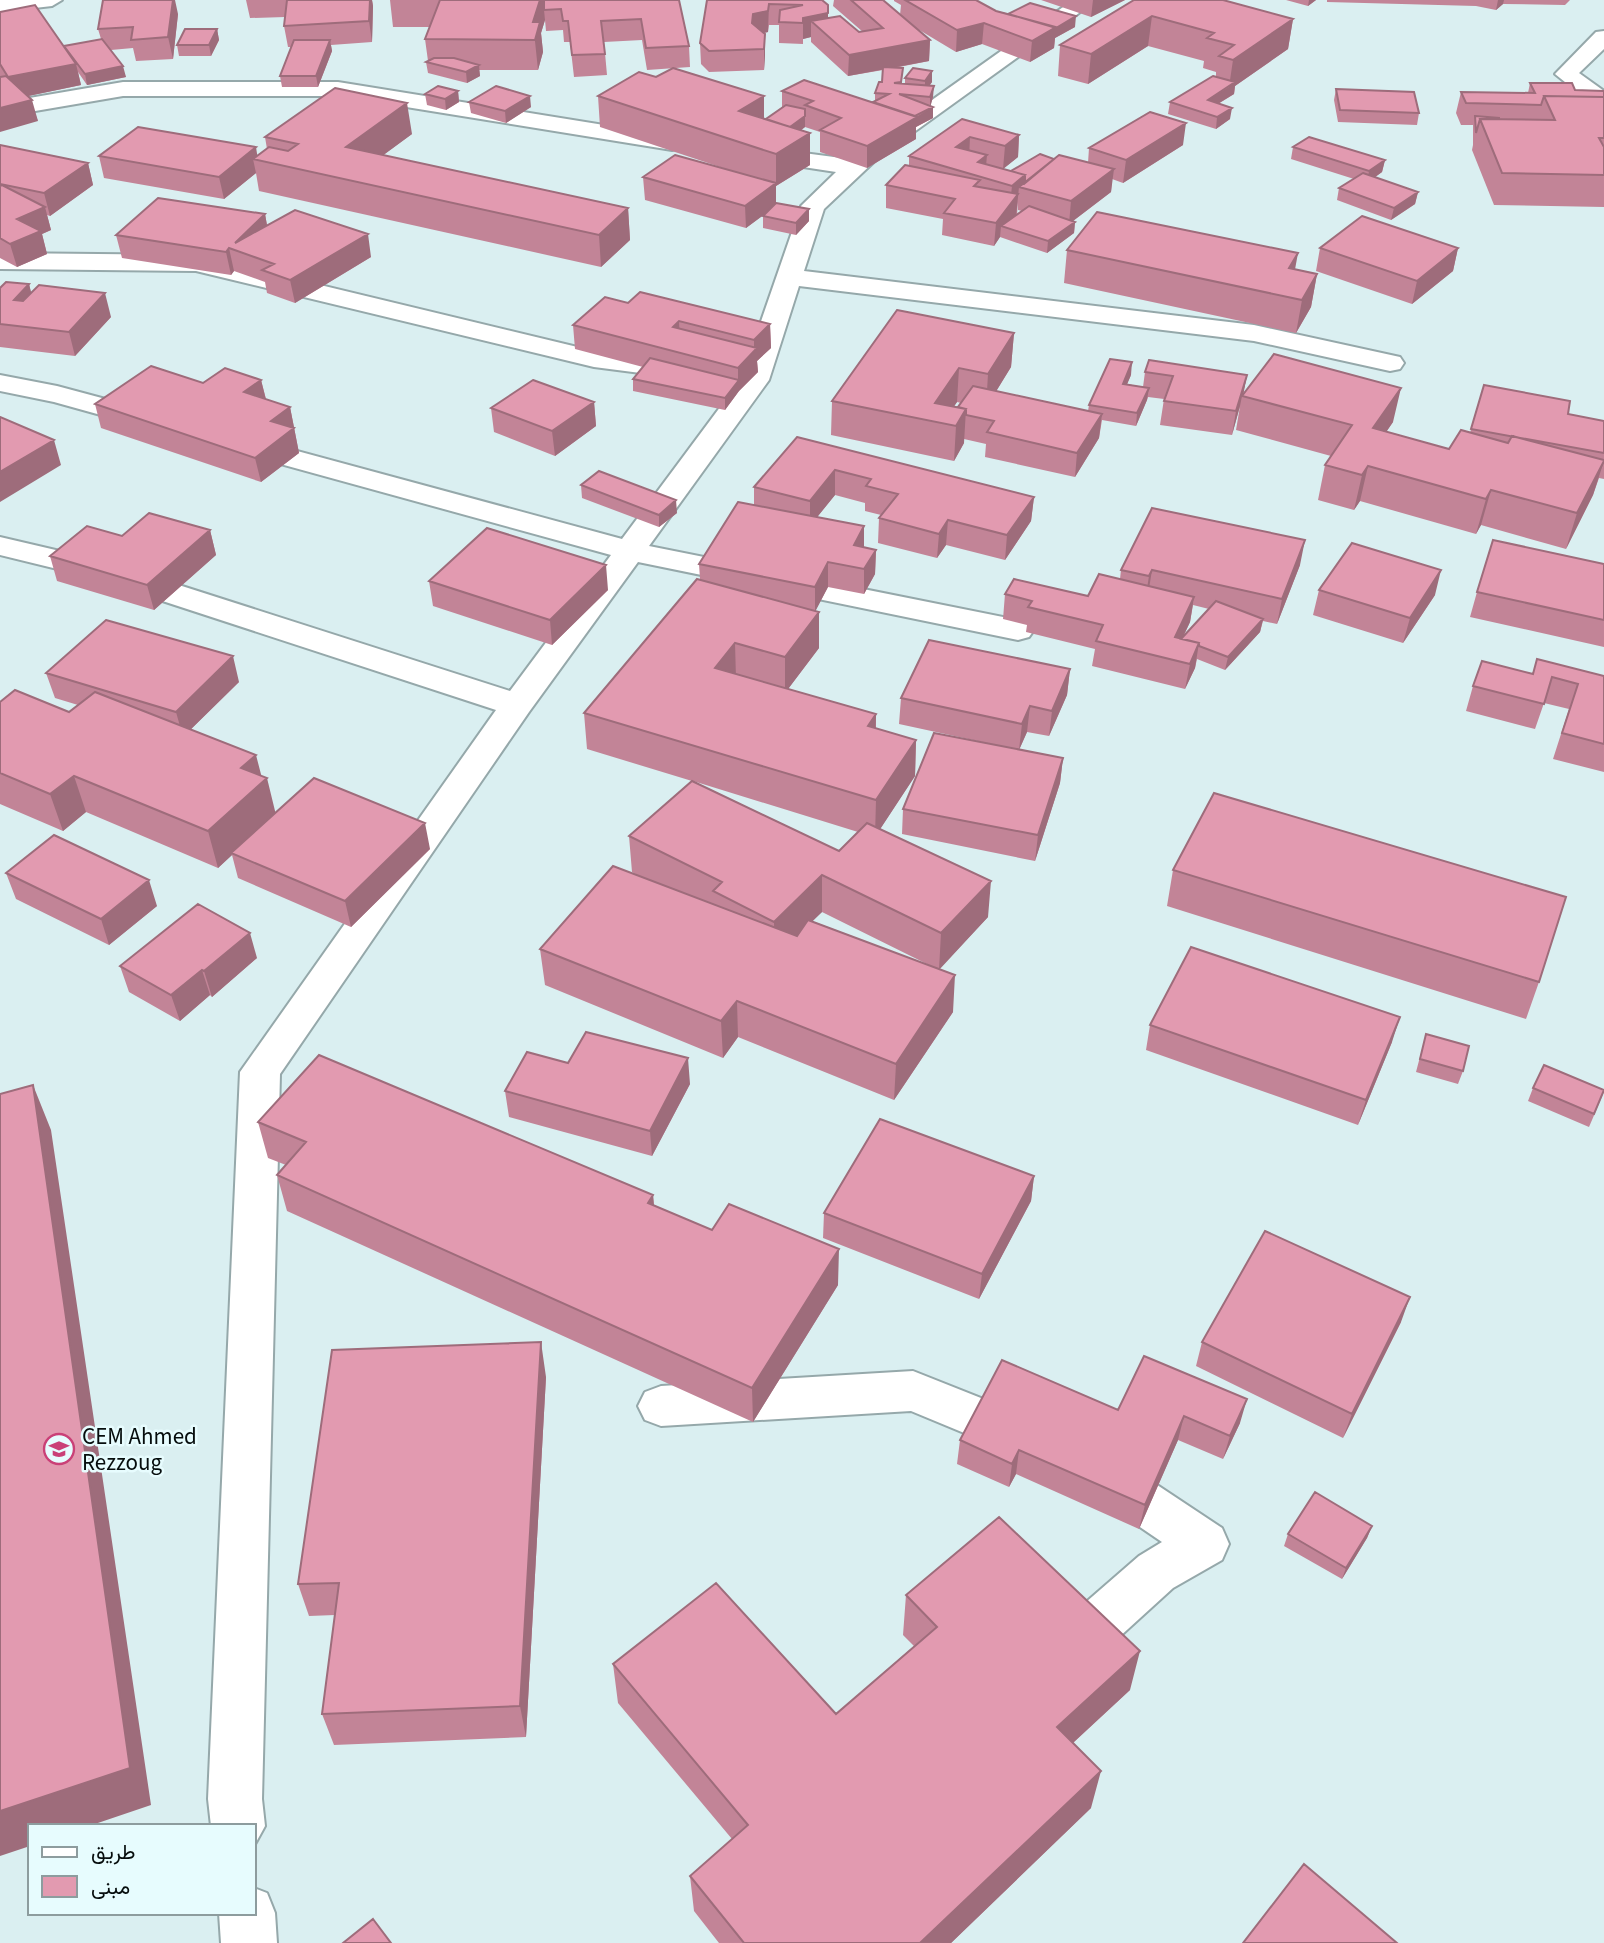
<svg xmlns="http://www.w3.org/2000/svg" width="1604" height="1943" font-family="'Source Sans 3',Vazirmatn,sans-serif">
  <style>
    .lines { fill: none; stroke-linecap: round; stroke-linejoin: round }
    .minor-casing { stroke: #95a8aa; stroke-width: 4 }
    .minor { fill: #fff; fill-rule: evenodd }
    .wall { fill: #c28497; fill-rule: evenodd }
    .shaded-wall { fill: #9e6c7b }
    .building { fill: #e29ab0; stroke: #9e6c7b; stroke-width: 2 }
    .labels { text-anchor: middle; stroke-width: 5; stroke-linejoin: round; paint-order: stroke }
    .near-poi-label { font-size: 23px; fill: #060d0d; stroke: #e7fcfe; text-anchor: start }
  </style>
  <rect width="100%" height="100%" fill="#daeff1"/>
  <g class="lines">
    <g class="minor-casing">
      <path id="minor" d="M0 0H62L52 6 0 12Z
        M1073 0H1097L878 158 824 209 804 271 1254 325 1400 357 1404 363 1400 369 1390 371 1254 341 799 286 769 380 649 546 1018 620 1029 623 1034 630 1029 637 1018 640 638 562 529 712 280 1074 262 1799 265 1826 254 1846V1826H211L208 1799 240 1072 496 710 86 576 0 555V537L107 562 510 691 611 555 233 451 228 445 233 439 243 436 253 439 622 539 741 379 801 206 836 172 751 159 747 154 751 149 759 147 849 159Z
        M1604 31V49L1579 73 1604 91V109L1596 107 1555 74 1596 32Z
        M123 82H338L672 136 680 138 684 143 680 148 672 150 338 96H123L0 117V103Z
        M0 253 196 255 594 351 687 363 697 365 701 371 697 377 687 379 594 367 196 271 0 269Z
        M0 375 57 386 154 412 158 418 154 424 144 427 54 402 0 391Z
        M913 1371 1039 1421 1045 1436 1039 1451 1022 1457 911 1411 661 1426 645 1420 638 1406 645 1392 661 1386Z
        M1107 1457 1124 1463 1222 1528 1229 1544 1222 1560 1173 1588 1083 1670 1065 1677 1047 1670 1040 1653 1047 1636 1139 1556 1162 1542 1090 1493 1083 1478 1090 1463Z
        M254 1888 267 1893 275 1913 277 1943H221L219 1913H254Z"/>
    </g>
    <use href="#minor" class="minor"/>
  </g>
  <path class="wall" d="M246 0H372L373 6 372 42 331 45 332 51 318 87H282L280 76 292 47H288L284 26 285 17 250 18Z
    M390 0H679L689 46 690 67 647 70 642 40 604 42 607 75 574 77 570 42H564L563 30 546 31 545 20 541 33 543 52 538 70H479L480 76 467 83 428 73 426 62 428 61 425 39 430 27H393Z
    M707 0 828 5V18L859 32H863L833 6 834 0H883L900 15 901 5 894 1V0H976L996 11 1075 27 1055 38 1054 48 1030 62 982 44 956 52 916 28 930 40 929 61 894 68 902 83 905 84V78L932 71V82L929 86 933 97 930 106 933 118 916 127V139L867 168 820 152V132L805 127 801 130 810 133V165L776 186V203L809 209V221L796 235 763 228V216L766 213 746 228 645 200 643 177 729 170 600 127 598 96 766 119 782 107V91L875 102V93L882 82 883 70 848 76 811 42V37L803 39V44L779 43V25H769L768 32 764 33 765 34V55L764 70 709 72 701 64 700 43Z
    M1041 0H1125L1091 17Z
    M1134 0 1293 19 1288 49 1235 86 1234 94 1218 104 1230 119 1216 129 1168 114 1170 102 1216 77V72L1203 68 1204 61 1148 46 1088 84 1058 76 1060 45Z
    M1286 0H1316L1308 6Z
    M1327 0H1570L1565 5 1503 4 1496 10 1476 6 1327 2Z
    M0 12 64 47 101 39 98 29 178 14 173 59 136 61 133 48 111 50 126 77 87 85 78 72 81 85 28 96 38 121 0 76Z
    M217 29 219 40 211 56H179L177 45Z
    M1530 83 1575 90 1604 91V207L1494 205 1472 150 1473 145V125H1461L1456 113 1461 92 1528 93Z
    M1336 89 1419 113 1417 125 1338 122 1334 100Z
    M458 91 459 102 446 110 427 105 425 94Z
    M469 102 531 107 506 123 471 113Z
    M962 119 1019 135 1018 157 1003 169 1011 171 1054 159 1088 163 1089 148 1183 145 1123 183 1112 179 1111 192 1073 221 1075 222 1074 233 1047 253 1000 237 994 246 942 235 943 219 886 208V185L909 166V156ZM1018 202V210L1022 211 1017 215Z
    M412 134 383 155 628 208 630 240 601 267 259 191 256 173 224 199 104 178 99 156H257L267 149 265 137Z
    M0 145 88 163 93 185 50 216 47 215 51 230 42 234 47 254 17 267 0 258Z
    M1293 147 1385 160 1382 172 1375 177 1418 192 1415 204 1391 220 1337 200 1339 188 1354 179 1291 159Z
    M265 214 267 225 371 257 295 303 267 293 265 282 234 271 231 275 122 258 116 235Z
    M1320 248H1458L1453 271 1412 304 1316 271Z
    M1067 250 1295 269 1317 274 1311 307 1296 333 1064 283Z
    M29 284 31 293 111 317 75 356 0 347V288Z
    M628 303 770 324 771 348 757 361 758 372 739 391 725 410 633 391V379L643 367 575 349 573 325Z
    M1014 333 1011 367 996 391 1088 411 1089 405 1131 375 1127 384 1143 387 1145 372 1247 375 1243 394 1393 422 1386 432 1449 449 1470 433 1484 385 1568 414 1604 421V479L1599 478 1593 495 1566 549 1481 525 1476 534 1360 501 1354 510 1318 500 1325 465 1331 456 1236 430 1240 406 1232 435 1160 425 1164 399 1148 397 1147 400 1136 426 1102 420 1099 438 1075 477 985 457 986 444 964 439V443L954 461 831 435 832 401ZM957 402 961 403 958 407 954 406Z
    M261 380 266 399 290 407 299 453 261 482 101 428 95 404 203 383Z
    M594 402 596 426 555 456 494 432 491 408Z
    M797 437 1034 497 1031 521 1005 560 946 545 937 558 878 543 879 518 881 515 865 511V503L835 495 817 517 864 547 876 550 875 574 864 594 828 587 815 611 819 648 788 689 876 714V728L916 740 915 776 880 829 988 917 939 969 953 1012 894 1100 738 1037 723 1058 545 985 540 949 641 877 632 872 629 836 692 781 587 749 584 713 700 579 699 564 754 505V487ZM693 781 858 832 839 851ZM822 912 935 968 812 921Z
    M581 485 677 513 659 527 582 498Z
    M210 530 216 555 154 610 57 581 50 556 122 536Z
    M1604 564V647L1470 617 1477 592Z
    M1300 565 1277 624 1263 621 1260 632 1225 670 1197 659 1195 668 1185 689 1092 666 1095 649 1026 632 1027 625 1003 619 1005 594 1088 596 1120 579 1121 570ZM1193 605 1209 609 1183 637 1190 622Z
    M429 581 608 590 552 645 433 606Z
    M1319 590 1435 595 1403 643 1313 615Z
    M1070 669 1067 695 1049 736 1027 732 1019 750 899 724 901 698Z
    M46 673 239 682 191 729 262 777 275 813 430 849 351 927 238 878 232 855 218 868 86 812 63 831 0 804V702L69 712 78 705 55 698Z
    M1532 674 1604 676V772L1553 759 1569 709 1544 703 1535 729 1466 711 1473 686Z
    M1063 758 1060 783 1035 861 902 834 903 809Z
    M1173 870 1539 982 1526 1019 1167 906Z
    M6 873 157 906 109 945 16 899Z
    M257 958 212 997 210 995 180 1021 129 992 120 966Z
    M1150 1025 1392 1042 1358 1125 1146 1050Z
    M1426 1034 1463 1071 1458 1084 1416 1072Z
    M568 1063 690 1084 652 1156 509 1117 505 1091Z
    M1533 1088 1604 1092 1589 1127 1528 1101Z
    M258 1122 653 1195 654 1205 838 1285 753 1422 287 1211 277 1175 286 1165 268 1158Z
    M1034 1176 1031 1201 979 1299 823 1238 824 1213Z
    M1401 1322 1343 1438 1196 1366 1202 1342Z
    M1144 1356 1240 1423 1223 1459 1178 1440 1139 1529 1016 1474 1009 1487 957 1464 960 1440 1118 1410Z
    M546 1377 526 1737 334 1745 322 1714 335 1615 309 1616 298 1584Z
    M1372 1526 1367 1538 1342 1579 1284 1546 1288 1534Z
    M906 1595 1130 1690 1073 1743 1091 1808 951 1943H719L694 1911 690 1876 732 1839 618 1703 613 1664 836 1714 914 1646 903 1635Z"/>
  <path class="shaded-wall" d="M173 0H175L178 14 173 59 168 37Z
    M370 0H372L373 6 372 42 369 21Z
    M540 0H547L544 10 545 20 541 33 543 52 538 70 533 22Z
    M1093 0H1125L1091 17Z
    M1309 0H1316L1308 6Z
    M1498 0H1504L1503 4 1496 10Z
    M769 4 768 32 753 35 752 23 753 14Z
    M828 5V34L811 21V37L803 39V44V18Z
    M1076 16 1075 27 1055 38 1054 48 1030 62 1032 41Z
    M1152 16 1148 46 1088 84 1091 54Z
    M1293 19 1288 49 1235 86 1234 94 1206 111 1208 100 1229 87 1233 60Z
    M984 23 982 44 956 52 957 30Z
    M217 29 219 40 211 56 209 45Z
    M765 34V55L764 70V49Z
    M330 40 332 51 318 87 316 76Z
    M930 40 929 61 848 76 849 55Z
    M76 64 81 85 14 99 8 77Z
    M479 65 480 76 467 83 466 72Z
    M123 66 126 77 87 85 85 74Z
    M932 71V82L925 92V81Z
    M934 86 933 97 930 108V97Z
    M458 91 459 102 446 110 445 99Z
    M530 96 531 107 506 123 505 111Z
    M764 96V128L739 111Z
    M32 100 38 121 0 132V108Z
    M407 103 412 134 351 179 346 147Z
    M933 107V118L916 127V139L867 168V146Z
    M1232 108 1230 119 1216 129 1217 117Z
    M805 116V127L782 145V133Z
    M1186 123 1183 145 1123 183 1126 160Z
    M810 133V165L776 186V154Z
    M1019 135 1018 157 1003 169 1005 146Z
    M970 137 969 159 956 147Z
    M256 147 258 160 253 159 256 173 224 199 219 177Z
    M987 155 985 178 978 162Z
    M1385 160 1382 172 1367 183 1369 171Z
    M88 163 93 185 50 216 44 193Z
    M1114 169 1111 192 1069 224 1071 201Z
    M1025 175 1024 189 1019 187 1016 217 1001 226 1000 237 994 246 996 223 1010 204 1012 186Z
    M776 183V206L746 228 745 206Z
    M1418 192 1415 204 1391 220 1394 208Z
    M45 207 51 230 42 234 47 254 17 267 10 244 17 219Z
    M628 208 630 240 601 267 599 235Z
    M809 209V221L796 235V223Z
    M265 214 269 237 235 243Z
    M1075 222 1074 233 1047 253 1048 241Z
    M368 234 371 257 295 303 290 280Z
    M229 248 234 271 231 275 226 252Z
    M1458 248 1453 271 1412 304 1417 281Z
    M1298 253 1292 286 1289 268Z
    M1317 274 1311 307 1296 333 1302 300Z
    M29 284 35 308 14 300Z
    M105 293 111 317 75 356 69 332Z
    M679 321 680 344 673 327Z
    M770 324 771 348 757 361 758 372 739 391 725 410V398L738 381V368L754 351V340Z
    M1014 333 1011 367 986 408 988 374Z
    M1132 362 1131 375 1122 396 1123 384Z
    M959 368 957 402 943 423 935 403Z
    M1247 375 1243 396H1242L1240 406 1232 435 1236 411Z
    M261 380 267 404 244 392Z
    M1149 388 1147 400 1136 426 1137 413Z
    M1401 388 1393 422 1365 463 1373 428Z
    M594 402 596 426 555 456 552 431Z
    M290 407 299 453 261 482 255 458 271 421Z
    M966 409 964 443 954 461 956 426Z
    M1102 414 1099 438 1075 477 1077 453Z
    M54 440 61 465 0 502V472Z
    M1604 461 1593 495 1566 549 1577 513Z
    M1368 466 1360 501 1354 510 1362 475Z
    M835 470V495L810 526V501Z
    M1491 490 1481 525 1476 534 1486 499Z
    M1034 497 1031 521 1005 560 1007 535Z
    M676 500 677 513 659 527V515Z
    M948 520 946 545 937 558 939 534Z
    M864 526V551L854 545Z
    M210 530 216 555 154 610 147 585Z
    M1305 540 1300 565 1277 624 1282 599Z
    M876 550 875 574 864 594V569Z
    M828 562V587L815 612V587Z
    M606 565 608 590 552 645 550 620Z
    M1152 570 1148 595 1145 601 1149 576Z
    M1441 570 1435 595 1403 643 1410 618Z
    M1194 597 1190 622 1182 639 1175 637Z
    M819 612V648L785 693V657Z
    M1263 619 1260 632 1225 670 1228 657Z
    M735 643 736 679 715 668Z
    M1199 643 1195 668 1185 689 1190 664Z
    M233 656 239 682 183 737 176 712Z
    M1070 669 1067 695 1049 736 1052 711Z
    M1030 706 1027 732 1019 750 1022 724Z
    M876 714 875 750 868 726Z
    M916 740 915 776 875 837 876 800Z
    M256 755 263 782 267 778 276 815 231 853 232 855 218 868 208 831 241 768Z
    M1063 758 1060 783 1035 861 1038 835Z
    M74 776 86 812 63 831 50 794Z
    M425 823 430 849 351 927 345 901Z
    M822 875V912L775 958 774 922Z
    M149 880 157 906 109 945 101 919Z
    M991 881 988 917 939 970 941 933Z
    M250 933 257 958 212 997 204 971Z
    M202 970 210 995 180 1021 171 995Z
    M955 975 953 1012 894 1100 896 1064Z
    M737 1001 738 1037 723 1058 721 1021Z
    M1400 1017 1392 1042 1358 1125 1366 1100Z
    M688 1058 690 1084 652 1156 650 1131Z
    M33 1085 51 1130 151 1805 89 1826H30V1846L0 1856V1811Z
    M1034 1176 1031 1201 979 1299 982 1274Z
    M653 1195 656 1231 648 1203Z
    M839 1249 838 1285 753 1422 752 1388Z
    M1410 1297 1401 1322 1343 1438 1352 1414Z
    M541 1342 546 1377 526 1737 520 1706Z
    M1247 1399 1240 1423 1223 1459 1230 1436Z
    M1184 1416 1178 1440 1139 1529 1145 1505Z
    M1019 1450 1016 1474 1009 1487 1012 1464Z
    M1372 1526 1367 1538 1342 1579 1346 1568Z
    M1140 1651 1130 1690 1049 1765 1057 1727Z
    M1101 1771 1091 1808 951 1943H920Z"/>
  <path class="building" d="M103 0H173L168 37 131 40 133 27 98 29Z
    M287 0H370L369 21 284 26Z
    M440 0H540L533 22H540L535 40 425 39Z
    M544 0H679L689 46 646 48 641 19 601 21 605 54 572 55 568 21H563L561 9 544 10Z
    M707 0H822L828 5V13L803 18V23L779 22 780 10 803 5 769 4 768 11 753 14 752 23 765 34 764 49 709 51 700 43Z
    M851 0H883L930 40 849 55 811 21 840 16 859 32 883 28Z
    M905 0H976L996 11 1056 27 1032 41 984 23 957 30Z
    M1134 0H1223L1293 19 1233 60 1219 56 1234 45 1207 38 1214 33 1152 16 1091 54 1060 45Z
    M1030 3 1076 16 1056 28 1008 14Z
    M35 5 76 64 8 77 0 64V12Z
    M185 29H217L209 45H177Z
    M102 39 123 66 85 74 64 46Z
    M294 40H330L316 76H280Z
    M434 58H454L479 65 466 72 426 62Z
    M883 67 903 68 901 82 894 83 934 86 930 97 899 94 933 107 915 116 873 102 889 94 875 93 879 82H882Z
    M673 68 764 96 739 111 810 133 776 154 598 96 639 72 656 77Z
    M913 68 932 71 925 81 905 78Z
    M6 76 32 100 0 108V77Z
    M1213 76 1235 82 1208 100 1232 108 1217 117 1170 102Z
    M804 80 917 117 867 146 820 130 841 118 805 105 813 101 782 91Z
    M1530 83H1572L1575 90 1604 91V97L1544 96 1541 105 1466 103 1461 92 1535 93Z
    M438 86 458 91 445 99 425 94Z
    M496 86 530 96 505 111 469 102Z
    M335 88 407 103 346 147 628 208 599 235 253 159 269 147 288 151 298 144 265 137Z
    M1336 89 1414 92 1419 113 1340 110Z
    M1544 96 1604 97V138H1599L1604 147V175L1502 173 1480 119 1555 120Z
    M786 105 805 109V116L790 127 766 119Z
    M1150 112 1186 123 1126 160 1089 148Z
    M1475 116 1499 118V119H1480L1476 133Z
    M962 119 1019 135 1005 146 970 137 956 147 987 155 978 162 1025 175 1012 186 909 156Z
    M138 127 256 147 219 177 99 156Z
    M1309 137 1385 160 1369 171 1293 147Z
    M0 145 88 163 44 193 0 184Z
    M1040 154 1054 159 1025 183V175L1011 171Z
    M675 155 776 183 745 206 643 177Z
    M1059 155 1114 169 1071 201 1019 187Z
    M905 165 980 180 974 186 1018 194 996 223 944 213 955 199 886 185Z
    M1363 173 1418 192 1394 208 1339 188Z
    M2 185 45 207 17 219 41 231 10 244 0 238V186Z
    M158 198 265 214 235 243 295 210 368 234 290 280 262 270 274 264 229 248 226 252 116 235Z
    M776 203 809 209 796 223 763 216Z
    M1029 206 1075 222 1048 241 1001 226Z
    M1097 212 1298 253 1289 268 1317 274 1302 300 1067 250Z
    M1362 216 1458 248 1417 281 1320 248Z
    M6 282 29 284 14 300 23 301 39 285 105 293 69 332 0 324V288Z
    M640 292 770 324 754 340 679 321 673 327 757 348 738 368 573 325 605 297 628 303Z
    M897 310 1014 333 988 374 959 368 935 403 966 409 956 426 832 401Z
    M1274 354 1401 388 1373 428 1449 449 1461 430 1508 443 1512 436 1604 460V461L1577 513 1491 490 1486 499 1368 466 1362 475 1325 465 1352 425 1242 396Z
    M650 358 739 380 725 398 633 379Z
    M1110 359 1132 362 1123 384 1149 388 1137 413 1089 405Z
    M1149 360 1247 375 1236 411 1164 401 1173 376 1145 372Z
    M151 366 203 383 225 368 261 380 244 392 290 407 271 421 294 428 255 458 95 404Z
    M533 380 594 402 552 431 491 408Z
    M1484 385 1570 401 1568 414 1604 421V453L1471 429Z
    M973 386 1102 414 1077 453 987 432 994 421 966 415V409L958 407Z
    M0 417 54 440 0 472Z
    M797 437 1034 497 1007 535 948 520 939 534 879 518 898 494 866 486 871 479 835 470 810 501 754 487Z
    M599 471 676 500 659 515 581 485Z
    M738 502 864 526 854 545 876 550 864 569 828 562 815 587 699 564Z
    M1152 508 1305 540 1282 599 1152 570 1149 576 1121 570Z
    M149 513 210 530 147 585 50 556 87 526 122 536Z
    M487 528 606 565 550 620 429 581Z
    M1493 540 1604 564V620L1477 592Z
    M1352 543 1441 570 1410 618 1319 590Z
    M1099 574 1194 597 1175 637 1199 643 1190 664 1096 641 1103 625 1028 607 1032 601 1005 594 1014 579 1088 596Z
    M697 579 819 612 785 657 735 643 715 668 876 714 868 726 916 740 876 800 584 713Z
    M1216 601 1263 619 1228 657 1199 646V643L1181 639Z
    M106 620 233 656 176 712 46 673Z
    M929 640 1070 669 1052 711 1030 706 1022 724 901 698Z
    M1537 659 1604 676V744L1562 733 1578 684 1552 677 1544 704 1473 686 1482 661 1533 674Z
    M15 690 69 712 95 692 256 755 241 768 267 778 208 831 74 776 50 794 0 773V702Z
    M934 733 1063 758 1038 835 903 809Z
    M314 778 425 823 345 901 231 853Z
    M692 781 839 851 867 823 991 881 941 933 822 875 774 922 713 891 722 882 629 836Z
    M1214 793 1566 897 1539 982 1173 870Z
    M54 835 149 880 101 919 6 873Z
    M613 866 797 936 808 920 955 975 896 1064 737 1001 721 1021 540 949Z
    M198 904 250 933 204 971 202 970 171 995 120 966Z
    M1191 947 1400 1017 1366 1100 1150 1025Z
    M586 1032 688 1058 650 1131 505 1091 527 1052 568 1063Z
    M1426 1034 1469 1046 1463 1071 1420 1059Z
    M319 1055 653 1195 648 1203 712 1230 729 1204 839 1249 752 1388 277 1175 306 1142 258 1122Z
    M1544 1065 1604 1090 1594 1114 1533 1088Z
    M33 1085 130 1768 0 1811V1094Z
    M880 1119 1034 1176 982 1274 824 1213Z
    M1265 1231 1410 1297 1352 1414 1202 1342Z
    M541 1342 520 1706 322 1714 339 1583 298 1584 332 1350Z
    M1144 1356 1247 1399 1230 1436 1184 1416 1145 1505 1019 1450 1012 1464 960 1440 1002 1360 1118 1410Z
    M1315 1492 1372 1526 1346 1568 1288 1534Z
    M999 1517 1140 1651 1057 1727 1101 1771 920 1943H744L690 1876 748 1825 613 1664 716 1583 836 1714 937 1627 906 1595Z
    M1304 1864 1397 1943H1243Z
    M373 1919 391 1943H343Z"/>
  <defs>
    <g id="school-ring" transform="scale(1.575)"><circle r="9.5" fill="#e7fcfe" stroke="#ca4077" stroke-width="1.5"/><path d="M0-5L7-2L0 1L-7-2ZM-4 1L0 2.5L4 1V4Q0 6-4 4Z" fill="#ca4077"/></g>
  </defs>
  <g fill-rule="evenodd">
    <use href="#school-ring" x="59" y="1449"/>
  </g>
  <g class="labels">
    <g class="near-poi-label">
      <text x="82" y="1444">CEM Ahmed<tspan x="82" dy="26">Rezzoug</tspan></text>
    </g>
  </g>
  <rect x="28" y="1824" width="228" height="91" fill="#e7fcfe" stroke="#8d9c9e" stroke-width="2"/>
  <rect x="42" y="1847" width="35" height="10" fill="#ffffff" stroke="#8d9c9e" stroke-width="2"/>
  <text x="91" y="1859" font-size="21" fill="#060d0d">طريق</text>
  <rect x="42" y="1876" width="35" height="21" fill="#e29ab0" stroke="#8d9c9e" stroke-width="2"/>
  <text x="91" y="1894" font-size="21" fill="#060d0d">مبنى</text>
</svg>
